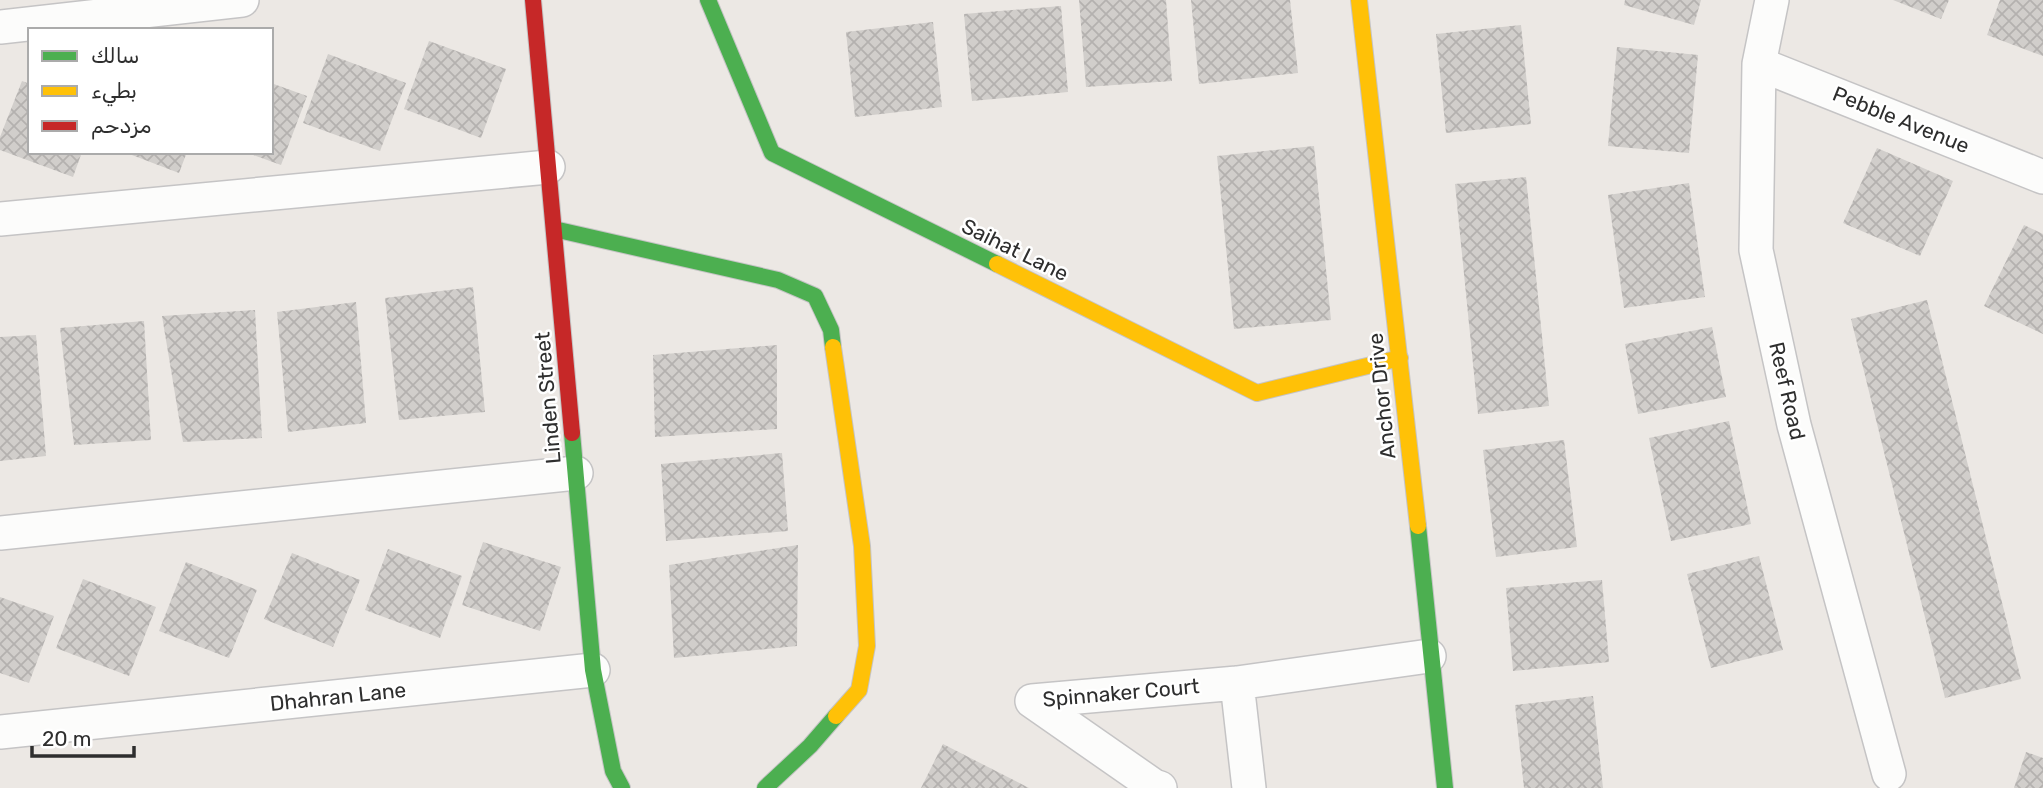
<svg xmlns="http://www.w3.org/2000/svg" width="2043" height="788" font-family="Rubik,Vazirmatn,sans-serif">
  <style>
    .building { fill: url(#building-cross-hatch) }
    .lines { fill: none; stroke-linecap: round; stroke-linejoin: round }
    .street-casing { stroke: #c5c4c5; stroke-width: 36 }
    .fast-casing { stroke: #c5c4c5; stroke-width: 18 }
    .slow-casing { stroke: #c5c4c5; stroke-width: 18 }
    .jam-casing { stroke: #c5c4c5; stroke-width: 18 }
    .street { stroke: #fcfcfb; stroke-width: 33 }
    .fast { stroke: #4caf50; stroke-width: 16 }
    .slow { stroke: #ffc107; stroke-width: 16 }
    .jam { stroke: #c62828; stroke-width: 16 }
    .labels { text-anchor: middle; stroke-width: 5; stroke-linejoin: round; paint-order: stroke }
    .street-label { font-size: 21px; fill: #2e2e2e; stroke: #fff }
  </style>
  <defs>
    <pattern id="building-cross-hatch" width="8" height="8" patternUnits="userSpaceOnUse" patternTransform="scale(1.75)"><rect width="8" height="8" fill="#d1cecb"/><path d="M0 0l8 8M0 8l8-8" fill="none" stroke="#b4b1af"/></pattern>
  </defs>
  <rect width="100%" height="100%" fill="#ece8e4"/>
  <path class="building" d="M1079 0H1166L1172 81 1086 87Z
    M1191 0H1290L1298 73 1199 84Z
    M1625 0H1701L1694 25 1624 5Z
    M1893 0H1949L1941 19Z
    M2000 0H2043V56L1987 35Z
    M1061 6 1068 92 972 101 964 14Z
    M933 22 942 107 855 117 846 32Z
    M1521 25 1531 124 1446 133 1436 34Z
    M429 41 506 69 481 138 404 109Z
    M1617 47 1698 55 1689 153 1608 146Z
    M328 54 406 83 380 151 303 123Z
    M22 81 30 84V152H82L73 177 0 150V137Z
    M271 83 307 96 281 165 248 153 271 152Z
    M1314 146 1331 320 1234 329 1217 156Z
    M1877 148 1953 181 1920 256 1843 223Z
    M124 152H187L179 173Z
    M1526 177 1549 406 1478 414 1455 184Z
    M1689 183 1705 297 1624 308 1608 195Z
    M2024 225 2043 234V334L1984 306Z
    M473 287 485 412 399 420 385 298Z
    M1927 300 2021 679 1945 698 1851 319Z
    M356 302 366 423 288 432 277 312Z
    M255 310 262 438 183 442 162 316Z
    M144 321 151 440 74 445 60 328Z
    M1712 327 1726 397 1638 414 1625 344Z
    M36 335 46 456 0 461V337Z
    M777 345V429L655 437 653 355Z
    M1729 421 1751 524 1671 541 1649 438Z
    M1564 440 1577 547 1496 557 1483 450Z
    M782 453 788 531 666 541 661 464Z
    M483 542 561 567 540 631 462 605Z
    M798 545 797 646 674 658 669 565Z
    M388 549 462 576 440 638 365 610Z
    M292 553 360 580 333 647 264 619Z
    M1759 556 1783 650 1711 668 1687 574Z
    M186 562 257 590 229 658 159 631Z
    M83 579 156 607 129 676 56 648Z
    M1602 580 1609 662 1513 671 1506 588Z
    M0 597 54 616 29 683 0 673Z
    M1593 696 1603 788H1524L1515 705Z
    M943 744 1029 788H921Z
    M2026 752 2043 758V788H2014Z"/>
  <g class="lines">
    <g class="street-casing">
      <path id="street" d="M1772 0 1759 64 1756 250 1794 425 1889 774
        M0 27 242 0
        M1759 64 2043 177
        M0 219 548 167
        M0 533 576 473
        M1237 683 1249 788
        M0 732 593 670
        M1160 788 1154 786 1032 701 1237 683 1429 656"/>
    </g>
    <g class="fast-casing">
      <path id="fast" d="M708 0 772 153 997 264
        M554 229 778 280 815 296 831 330 833 347
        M572 433 593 670 613 771 622 788
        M1418 526 1445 788
        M765 788 810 746 836 716"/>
    </g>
    <g class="slow-casing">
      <path id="slow" d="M1359 0 1418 526
        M997 264 1257 393 1400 358
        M833 347 862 546 867 646 859 690 836 716"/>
    </g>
    <g class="jam-casing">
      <path id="jam" d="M533 0 572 433"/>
    </g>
    <use href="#street" class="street"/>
    <use href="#fast" class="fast"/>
    <use href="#slow" class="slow"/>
    <use href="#jam" class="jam"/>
  </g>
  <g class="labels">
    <g class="street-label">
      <text transform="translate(1901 120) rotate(22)" y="7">Pebble Avenue</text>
      <text transform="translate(1015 250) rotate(26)" y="7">Saihat Lane</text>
      <text transform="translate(1787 391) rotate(77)" y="7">Reef Road</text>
      <text transform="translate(1382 396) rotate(-96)" y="7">Anchor Drive</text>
      <text transform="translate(548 398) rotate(-95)" y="7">Linden Street</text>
      <text transform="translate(1121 693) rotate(-5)" y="7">Spinnaker Court</text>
      <text transform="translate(338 697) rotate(-6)" y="7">Dhahran Lane</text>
    </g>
  </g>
  <rect x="28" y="28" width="245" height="126" fill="#ffffff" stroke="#ababab" stroke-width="2"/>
  <rect x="42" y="51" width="35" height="10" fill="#4caf50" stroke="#ababab" stroke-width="2"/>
  <text x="91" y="63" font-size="21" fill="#2e2e2e">سالك</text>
  <rect x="42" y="86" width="35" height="10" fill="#ffc107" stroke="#ababab" stroke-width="2"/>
  <text x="91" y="98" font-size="21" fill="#2e2e2e">بطيء</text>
  <rect x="42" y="121" width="35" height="10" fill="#c62828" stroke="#ababab" stroke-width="2"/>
  <text x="91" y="133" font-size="21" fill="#2e2e2e">مزدحم</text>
  <path d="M32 746v10h102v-10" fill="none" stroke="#2e2e2e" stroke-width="3.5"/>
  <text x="42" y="746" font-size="21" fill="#2e2e2e" stroke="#ffffff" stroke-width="5" paint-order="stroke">20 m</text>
</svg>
